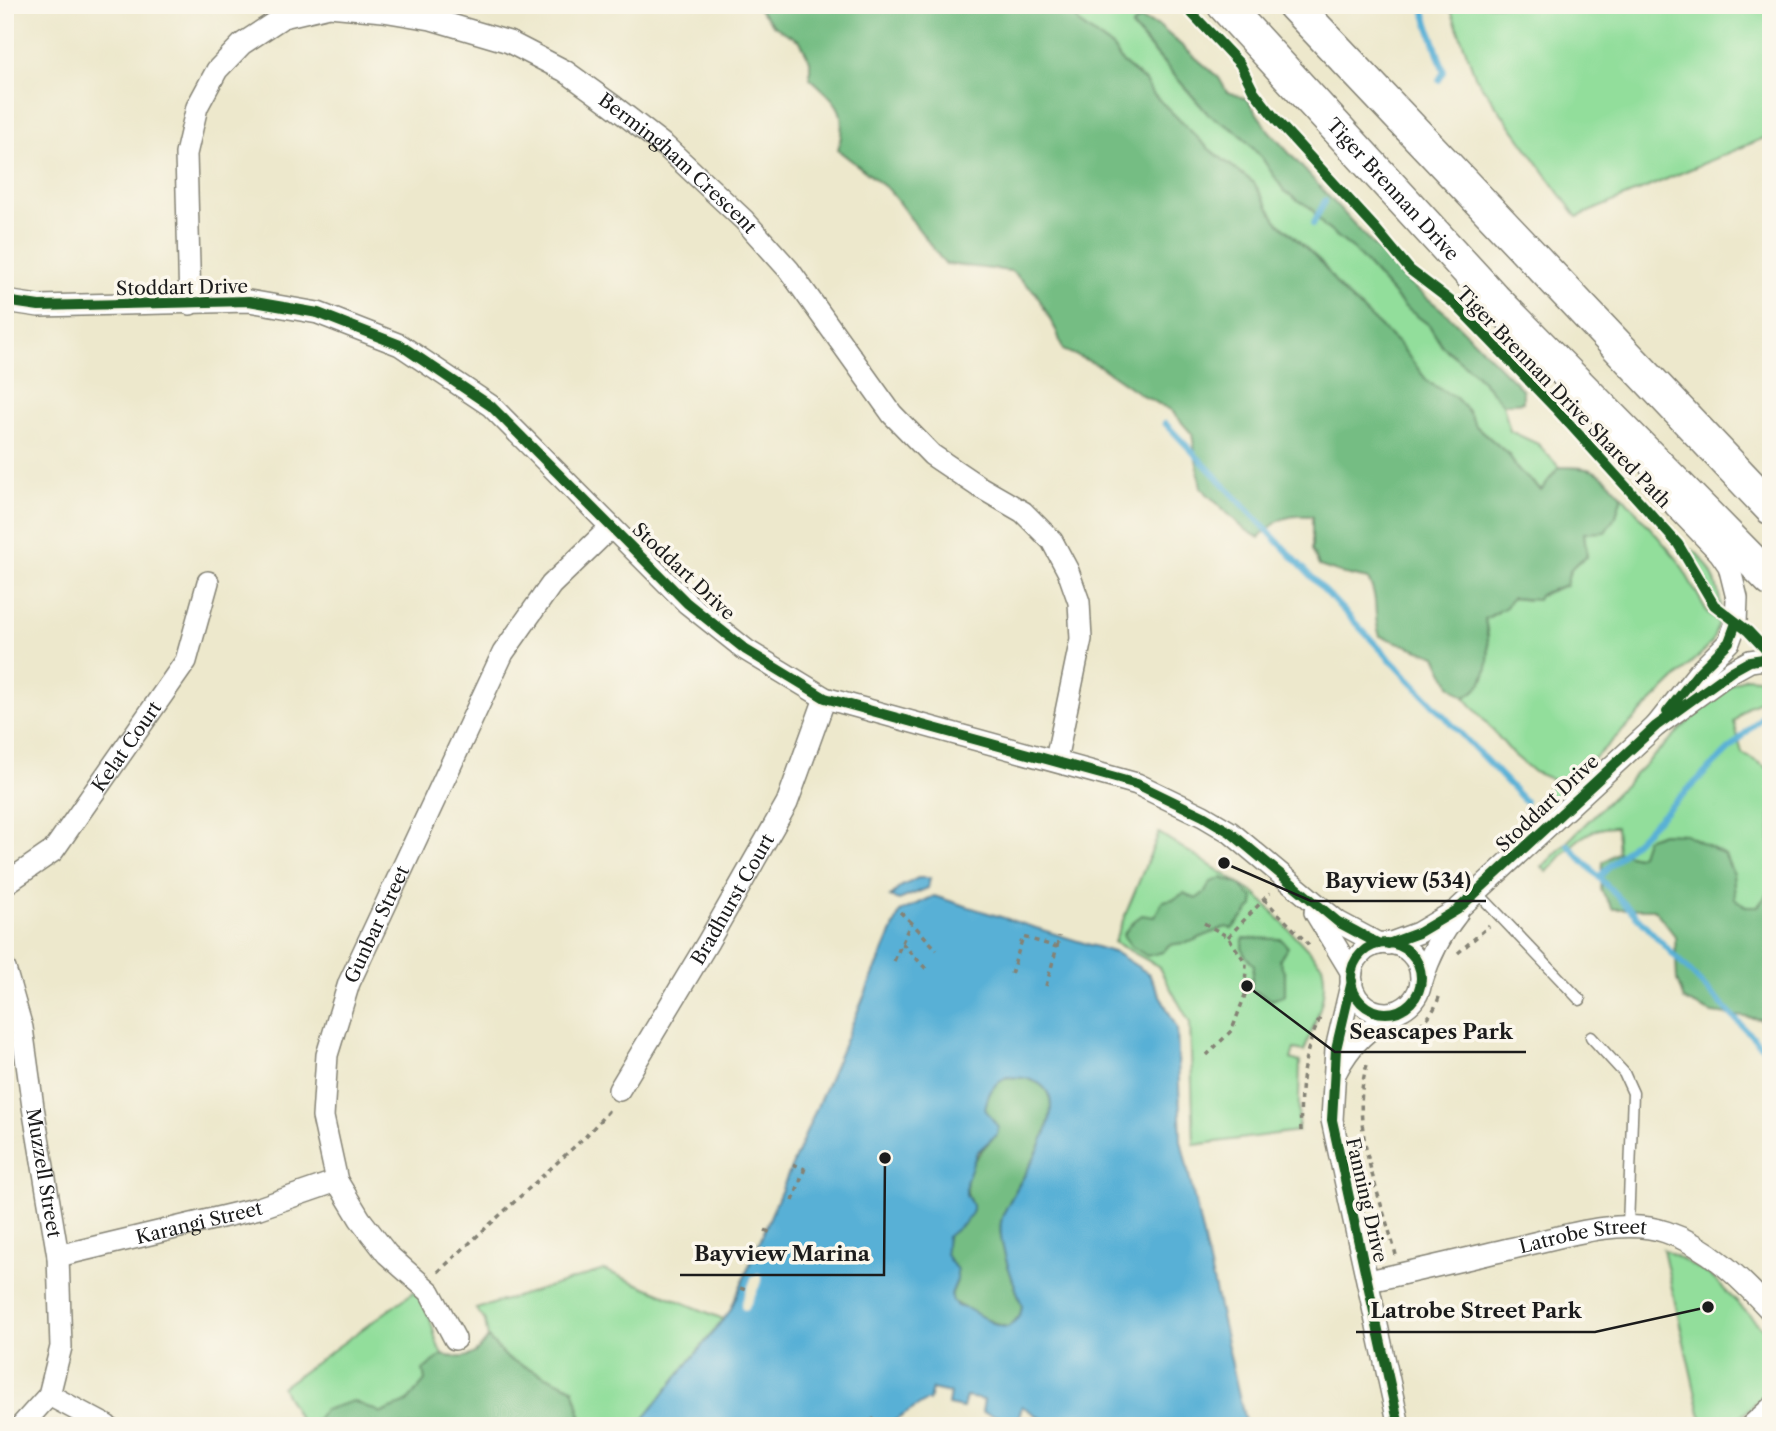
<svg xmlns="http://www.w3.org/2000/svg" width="1776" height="1431" font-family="'Libre Caslon Text',serif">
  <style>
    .green { fill: #92de9b; stroke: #577d5c; stroke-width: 2 }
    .forest { fill: #75bd83; stroke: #486c50; stroke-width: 2 }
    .water { fill: #59b0d6; stroke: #3a6679; stroke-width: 2; fill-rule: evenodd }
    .pier { fill: #ede8cc }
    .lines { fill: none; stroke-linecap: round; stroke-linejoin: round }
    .stream { stroke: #59b0d6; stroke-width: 6 }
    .service-casing { stroke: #848274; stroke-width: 13 }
    .minor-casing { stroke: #848274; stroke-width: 24 }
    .primary-casing { stroke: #848274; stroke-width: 36 }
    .path { stroke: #848274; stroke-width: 3.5; stroke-dasharray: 5 5; stroke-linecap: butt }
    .service { stroke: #fff; stroke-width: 10 }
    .minor { stroke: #fff; stroke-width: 21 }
    .primary { stroke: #fff; stroke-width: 33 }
    .cycleway-casing { stroke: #fbf7ec; stroke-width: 15 }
    .cycleway { stroke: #1b5e20; stroke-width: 10 }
    .labels { text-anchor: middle; stroke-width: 7; stroke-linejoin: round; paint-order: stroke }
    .street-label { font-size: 19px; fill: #1c1c1c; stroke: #fbf7ec }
    .leader { fill: none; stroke: #1c1c1c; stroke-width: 2.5 }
    .callout-dot { fill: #1c1c1c; stroke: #fbf7ec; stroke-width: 2.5 }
    .callout-label { font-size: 21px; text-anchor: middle; font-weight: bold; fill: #1c1c1c; stroke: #fbf7ec; stroke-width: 7; stroke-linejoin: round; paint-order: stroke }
  </style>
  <rect width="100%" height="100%" fill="#fbf7ec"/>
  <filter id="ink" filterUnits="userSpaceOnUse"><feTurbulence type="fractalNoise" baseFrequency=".0143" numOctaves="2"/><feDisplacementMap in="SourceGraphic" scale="14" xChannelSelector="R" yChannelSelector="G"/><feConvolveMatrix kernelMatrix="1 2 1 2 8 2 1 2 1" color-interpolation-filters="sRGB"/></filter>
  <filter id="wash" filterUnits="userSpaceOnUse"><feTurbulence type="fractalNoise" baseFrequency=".00686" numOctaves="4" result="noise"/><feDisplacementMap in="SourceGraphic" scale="28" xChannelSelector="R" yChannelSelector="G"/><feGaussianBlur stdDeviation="1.57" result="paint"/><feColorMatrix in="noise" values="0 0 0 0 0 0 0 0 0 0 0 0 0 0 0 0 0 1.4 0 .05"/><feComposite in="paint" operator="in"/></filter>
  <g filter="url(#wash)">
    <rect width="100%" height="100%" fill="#ede8cc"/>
    <path class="green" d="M1067 5H1127L1140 19 1132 27 1208 114 1239 133 1262 158 1285 192 1311 208 1324 226 1354 250 1405 307 1429 325 1442 346 1476 374 1503 404 1510 431 1538 444 1559 467 1542 490 1517 469 1509 455 1476 426 1468 411 1456 398 1428 382 1400 345 1341 290 1321 262 1276 220 1254 183 1209 149 1152 93 1145 81 1122 62 1113 48 1080 24Z
      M1449 5H1771V135L1577 217 1476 78Z
      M1622 495 1678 560 1708 613 1719 622 1712 642 1707 648 1516 835 1511 829 1542 796 1553 780 1534 772 1513 754 1464 697C1493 685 1491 647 1485 619L1497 613 1512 598 1528 600 1566 585C1569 570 1572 564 1587 557L1584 533 1616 516Z
      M1693 550C1711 565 1718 583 1721 607L1716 603 1686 553Z
      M1746 677 1767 679 1771 682V707L1760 701 1748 706 1734 722 1742 753 1771 770 1770 891 1758 906H1746L1735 899 1733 874 1725 855 1685 834 1636 857 1618 852 1616 827C1584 826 1567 850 1547 872L1542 867 1706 704 1730 685Z
      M1159 833 1257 895 1322 965C1330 995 1314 1023 1304 1051L1294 1049 1291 1059 1300 1062 1298 1131 1194 1145 1190 1023 1158 966 1114 942Z
      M1663 1249 1711 1276 1771 1337V1388L1731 1426H1703Z
      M604 1270 723 1319 638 1426H584L573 1389 508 1359 488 1338 485 1321 476 1309Z
      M415 1291C435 1315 429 1329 442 1355L424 1370 426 1381 407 1402 382 1413 324 1410 312 1426H303L282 1387Z"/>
    <path class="forest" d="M755 5H1067L1080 24 1113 48 1122 62 1145 81 1152 93 1209 149 1254 183 1276 220 1321 262 1341 290 1400 345 1428 382 1456 398 1468 411 1476 426 1509 455 1517 469 1541 490 1559 467C1595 467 1598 470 1622 495L1616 516 1605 532 1584 533 1587 557C1572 564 1569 570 1566 585L1540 594 1537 600 1512 598 1506 607 1485 619C1490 647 1494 685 1464 697L1450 685 1436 656 1380 636C1372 615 1380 601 1368 579L1340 573 1319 566 1312 550V516C1285 514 1278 519 1259 538L1243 528 1201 488 1192 434 1171 410 1143 396 1098 365 1063 350 1057 332 1036 293 1011 271 945 264 889 190 838 150C848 110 839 104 810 78V61L800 41 774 26Z
      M1140 19 1159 26 1219 78 1227 92 1247 99 1269 131 1405 280 1447 314 1523 390V402L1503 404 1476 374 1442 346 1429 325 1405 307 1354 250 1324 226 1311 208 1285 192 1262 158 1239 133 1208 114 1132 26Z
      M1662 833 1685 834 1725 855 1733 874 1735 899 1746 906H1758L1770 891 1771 872V1034L1760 1019 1712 1013 1684 1000 1677 980 1675 936 1654 909H1613L1601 890 1603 862 1618 852 1636 857 1641 854 1646 839Z
      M1222 878 1241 885 1248 894 1254 897 1253 906 1232 929 1226 927 1190 942 1169 945 1163 952 1147 956 1131 946 1123 935 1134 921 1142 915 1154 917 1163 901 1174 899 1184 893 1196 899 1205 892 1211 882Z
      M1244 938 1281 939 1288 947 1279 960 1285 974V995L1272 1000 1251 989 1254 965C1246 957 1238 950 1244 938Z
      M1007 1077C1014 1078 1022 1077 1028 1079 1089 1095 1011 1187 1002 1218 995 1239 1015 1284 1022 1306L1020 1316 1008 1327C1001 1327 955 1305 952 1300 949 1292 957 1286 957 1278 957 1274 956 1270 955 1267L947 1261 945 1250 947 1236 964 1223 972 1205C956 1177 977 1153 997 1134V1127L985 1109C988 1094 992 1083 1007 1077Z
      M488 1338 508 1359 573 1388 584 1426H312L324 1410 353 1401 382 1413 407 1402 425 1381 423 1370 442 1355C466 1360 474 1358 488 1338Z"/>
    <path class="water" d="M918 878H930L928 888 899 900 890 897 900 887Z
      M934 896 1116 953 1149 974 1177 1028 1181 1140 1246 1426H1046L1048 1423 1022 1406 1018 1422 982 1412 984 1400 966 1397 963 1408 948 1405 950 1393 932 1389 929 1401H926L886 1426H638L730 1311 900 912ZM1007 1077C1014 1078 1022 1077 1028 1079 1089 1095 1011 1188 1002 1218 995 1239 1015 1284 1022 1306L1020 1316 1008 1327 998 1326 968 1309 957 1306 953 1301 951 1294 957 1280V1270C946 1255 944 1257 947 1237L964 1223 972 1213V1205L966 1194V1183L977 1152 997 1134 998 1127 985 1109C988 1094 992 1084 1007 1077Z"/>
    <path class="pier" d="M758 1274 762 1276V1281L748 1309 745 1310 742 1309 741 1304 752 1276Z"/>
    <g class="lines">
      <path class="stream" d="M1422 5 1444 72 1439 80
        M1313 224 1325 201
        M1165 423 1525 801
        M1568 845 1771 1056
        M1599 877 1771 708"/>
    </g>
  </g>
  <g filter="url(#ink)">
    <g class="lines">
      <g class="service-casing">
        <path id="service" d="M1477 892 1580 1000
          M1591 1037 1624 1073 1633 1093 1628 1226"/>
      </g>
      <g class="minor-casing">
        <g id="minor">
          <path d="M5 301 39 306 249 301 318 313 400 345 491 406 687 603 746 650 825 698 1137 784 1203 816 1230 832 1338 922 1379 944"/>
          <path id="s1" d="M190 304 186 154 197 107 217 70 242 44 283 17 329 6 383 11 431 19 509 42 565 71 612 105 665 146 744 220 789 270 892 414 932 455 978 486 1023 512 1052 541 1068 571 1079 602 1081 639 1056 760"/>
          <path d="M1656 726 1699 672 1729 642 1736 623 1737 598 1729 566 1720 553 1675 506"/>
          <path id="s2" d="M5 884 53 851 186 661 208 582"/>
          <path d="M1315 912 1352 973"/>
          <circle cx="1386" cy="978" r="35"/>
          <path d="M1388 944 1418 933 1457 910 1656 726 1732 671 1750 661 1771 658"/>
          <path id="s3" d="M5 969 22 1028 33 1107 58 1256 61 1347 49 1395 21 1426"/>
          <path d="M1352 981 1336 1049 1332 1120 1399 1426"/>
          <path d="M1422 981C1429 957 1441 934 1457 914"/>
          <path d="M1336 1072C1350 1044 1369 1027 1396 1013"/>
          <path id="s4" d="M619 1090 708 942 787 803 825 698"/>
          <path id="s5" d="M58 1256 259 1208 337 1181"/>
          <path id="s6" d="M1369 1281C1416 1271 1462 1260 1509 1249 1555 1239 1620 1216 1666 1232 1709 1246 1741 1279 1771 1311"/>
          <path id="s7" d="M455 1339 430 1292 387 1254 360 1219 337 1181 323 1117 327 1055 349 983 503 653 551 585 611 527"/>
          <path d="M49 1395 107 1426"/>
          <path d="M1751 1426 1771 1408"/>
        </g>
      </g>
      <g class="primary-casing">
        <g id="primary">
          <path id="s8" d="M1224 5 1494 299 1771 580"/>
          <path d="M1294 5 1771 508"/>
        </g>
      </g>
      <path class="path" d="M1264 899 1309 945
        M900 912 911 922
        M1204 923 1228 937 1246 963 1245 995 1232 1030 1207 1055
        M1228 937 1270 893
        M902 943 928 971
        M1057 947 1059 936
        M1458 953 1489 926
        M894 961 911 922 937 950
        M1011 974 1023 937 1057 947 1046 986
        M1410 1029C1427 1023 1435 1011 1440 994
        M1367 1065C1348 1126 1381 1197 1396 1255
        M1301 1131C1299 1088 1302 1057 1320 1018
        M793 1164 805 1169
        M793 1201 806 1165
        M765 1230 771 1233
        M438 1272 586 1136 612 1107
        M740 1288 749 1291
        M872 1418 876 1426"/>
      <use href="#service" class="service"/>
      <use href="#minor" class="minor"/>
      <use href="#primary" class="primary"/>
      <g class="cycleway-casing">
        <path id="cycleway" d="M1184 5 1240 64 1253 90 1277 121 1376 229 1410 270 1456 305 1555 408 1678 544 1714 605 1748 631 1767 651 1771 661
          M5 301 39 306 249 301 318 313 400 345 491 406 687 603 746 650 825 698 1137 784 1203 816 1230 832 1338 922 1379 944
          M1667 712 1699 672 1729 642 1736 623
          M1351 978a35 35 0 1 1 70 0a35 35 0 1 1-70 0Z
          M1388 944 1418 933 1457 910 1656 726 1732 671 1750 661 1770 658
          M1352 981 1336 1049 1332 1120 1399 1426"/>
      </g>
      <use href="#cycleway" class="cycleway"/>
    </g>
  </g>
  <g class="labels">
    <g class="street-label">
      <text dy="7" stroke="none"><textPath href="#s1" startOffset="766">Bermingham Crescent</textPath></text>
      <text dy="7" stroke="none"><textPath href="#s8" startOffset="250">Tiger Brennan Drive</textPath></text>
      <text transform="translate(182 287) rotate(-1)" y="7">Stoddart Drive</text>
      <text transform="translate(1564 397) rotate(46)" y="7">Tiger Brennan Drive Shared Path</text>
      <text transform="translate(684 571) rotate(43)" y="7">Stoddart Drive</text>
      <text dy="7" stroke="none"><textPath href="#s2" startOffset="186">Kelat Court</textPath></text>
      <text transform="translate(1547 803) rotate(-43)" y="7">Stoddart Drive</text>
      <text dy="7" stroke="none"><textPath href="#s4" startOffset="222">Bradhurst Court</textPath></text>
      <text dy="7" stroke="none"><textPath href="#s7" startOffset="467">Gunbar Street</textPath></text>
      <text dy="7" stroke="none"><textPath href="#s3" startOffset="208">Muzzell Street</textPath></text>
      <text transform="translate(1367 1200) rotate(77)" y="7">Fanning Drive</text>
      <text dy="7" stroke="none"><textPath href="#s5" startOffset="145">Karangi Street</textPath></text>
      <text dy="7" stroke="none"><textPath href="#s6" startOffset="219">Latrobe Street</textPath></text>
    </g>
  </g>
  <path class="leader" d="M1224 863L1311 901H1486M1247 986L1335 1052H1526M885 1158L884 1275H680M1708 1307L1595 1332H1356"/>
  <g class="callout-dot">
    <circle cx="1224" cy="863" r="7"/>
    <circle cx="1247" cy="986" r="7"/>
    <circle cx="885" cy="1158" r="7"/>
    <circle cx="1708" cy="1307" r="7"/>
  </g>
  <g class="callout-label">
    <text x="1398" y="888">Bayview (534)</text>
    <text x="1431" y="1039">Seascapes Park</text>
    <text x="782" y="1261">Bayview Marina</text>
    <text x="1476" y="1318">Latrobe Street Park</text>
  </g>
  <rect width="1776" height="1431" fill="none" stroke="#fbf7ec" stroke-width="28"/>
</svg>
